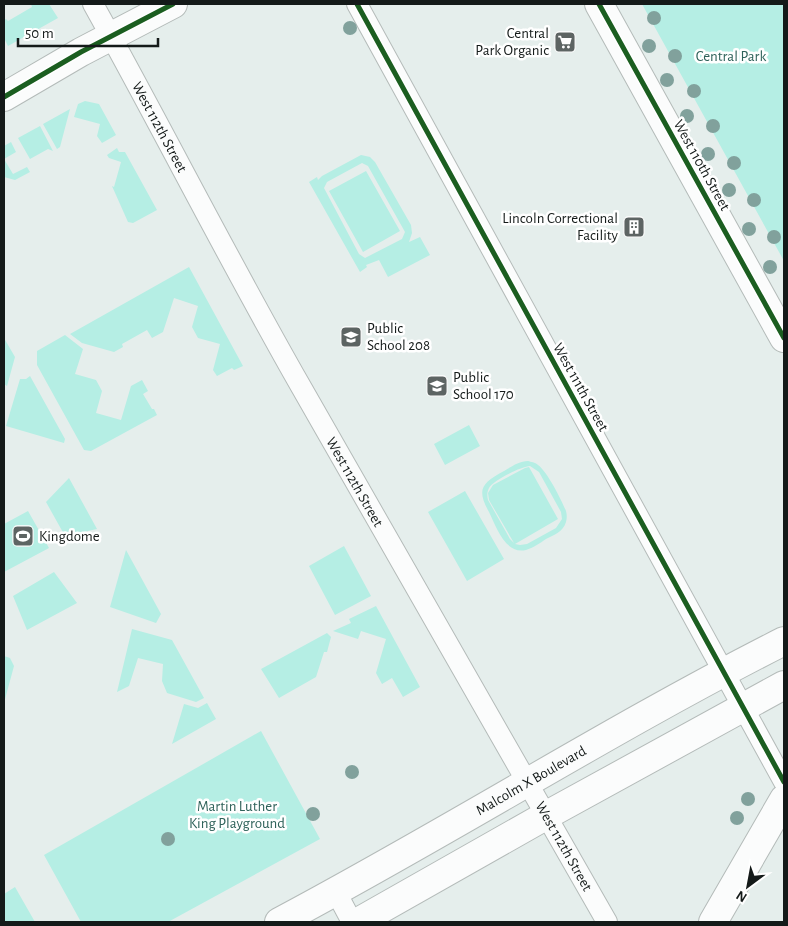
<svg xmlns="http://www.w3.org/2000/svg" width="788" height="926" font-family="'Alegreya Sans',sans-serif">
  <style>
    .green { fill: #b5eee4; fill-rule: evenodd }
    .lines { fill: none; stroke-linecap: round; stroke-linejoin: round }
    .street-casing { stroke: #b4bbb9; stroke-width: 22 }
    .secondary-casing { stroke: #b4bbb9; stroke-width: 30 }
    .street { stroke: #fbfcfc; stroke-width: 20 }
    .secondary { stroke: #fbfcfc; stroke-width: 28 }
    .cycleway-casing { stroke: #fff; stroke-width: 8 }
    .cycleway { stroke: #1b5e20; stroke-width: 5 }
    .tree { fill: #81a19c }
    .labels { text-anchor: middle; stroke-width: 5; stroke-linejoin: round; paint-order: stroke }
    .poi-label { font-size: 15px; fill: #141a19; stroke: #fff; text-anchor: start }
    .park-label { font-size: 15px; fill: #2f625a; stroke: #fff }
    .street-label { font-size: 15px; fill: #141a19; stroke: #fff }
  </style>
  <rect width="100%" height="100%" fill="#e5eeec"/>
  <path class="green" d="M31 4H49L58 18 8 46 4 38V20L6 19 8 21 32 7Z
    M642 4H784V261Z
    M85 101 99 104 116 135 102 143 97 136 100 124 74 117 78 104Z
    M70 109 60 147 57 149 43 124Z
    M40 126 53 151 48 149 30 159 18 138Z
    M11 142 16 152 4 159 13 174 27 167 30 172 15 180 4 177V146Z
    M117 148 119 152H125L157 210 133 223 128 222 112 186 114 187 121 162 109 158 107 155Z
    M361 155 370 157 375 162 411 225 412 233 409 242 420 237 430 255 388 277 379 260 366 265 367 267 360 272 309 182 317 177 318 180 322 176ZM362 163 368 166 405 232 402 239 365 258 359 254 324 188 327 182Z
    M366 171 400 231 363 252 329 191Z
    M189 267 243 366 234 370 232 368 217 376 213 370 220 344 198 338 192 327 198 306 174 298 163 332 152 338 147 330 122 344 123 347 114 352 82 343 70 334Z
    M65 335 83 349 75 374 96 380 102 391 96 413 121 420 131 386 142 380 148 391 143 394 152 409H154L157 415 91 451 84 450 37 365V351Z
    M4 338 15 357 7 386 4 384Z
    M30 376 65 439 64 443 6 426 20 379H26Z
    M469 425 480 446 445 465 434 444Z
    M528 461C531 462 535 462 538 465 547 471 562 501 566 511 567 515 567 518 566 522 563 532 554 535 546 539 540 543 533 548 526 550 505 555 496 526 489 512 476 489 482 483 504 471 511 467 519 461 528 461ZM530 466 539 472 561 512 562 519 556 528 527 544 520 545 515 544 558 519 529 467 525 468 493 485 488 493 489 500 514 543 510 539 488 500C487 496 487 492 489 488 492 481 522 466 530 466Z
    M69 478 97 529 65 536 46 502Z
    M465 491 504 559 467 581 428 512Z
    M28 511 49 548 4 572V524Z
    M344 546 371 596 335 615 309 566Z
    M126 550 161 614 156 623 110 607Z
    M54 572 77 603 27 630 13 596Z
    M376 606 420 687 403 697 392 678 382 684 376 673 386 639 361 631 358 639 333 631 351 623 349 619Z
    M132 629 172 640 204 698 196 702 167 693 162 681 163 664 138 658 129 686 117 692Z
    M327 633 331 637 327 652H324L316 677 279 698 261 669Z
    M4 656 10 658 14 666 4 703Z
    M207 703 216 719 172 744 184 704 198 708Z
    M261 731 320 839 168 922H81L44 855Z
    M15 887 35 922H4V894Z"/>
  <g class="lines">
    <g class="street-casing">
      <g id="street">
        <path id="s1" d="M93 4C163 130 228 259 300 385 401 565 506 742 607 922"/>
        <path d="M357 4 784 782"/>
        <path d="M336 892 352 922"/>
      </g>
    </g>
    <g class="secondary-casing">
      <g id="secondary">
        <path d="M599 4 784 338"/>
        <path d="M4 97 81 52 173 4"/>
        <path id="s2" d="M279 922C449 832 612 728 784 641"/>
        <path d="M358 922 547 815 784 685"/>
        <path d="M713 922 784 799"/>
      </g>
    </g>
    <use href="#street" class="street"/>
    <use href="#secondary" class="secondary"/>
    <g class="cycleway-casing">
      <path id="cycleway" d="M357 4 784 782
        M599 4 784 338
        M4 97 81 52 173 4"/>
    </g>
    <use href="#cycleway" class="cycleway"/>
  </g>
  <g class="tree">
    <circle cx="654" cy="18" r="7"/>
    <circle cx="350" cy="28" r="7"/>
    <circle cx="649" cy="46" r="7"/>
    <circle cx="675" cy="56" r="7"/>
    <circle cx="667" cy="80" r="7"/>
    <circle cx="694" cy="91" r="7"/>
    <circle cx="687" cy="116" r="7"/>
    <circle cx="713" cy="126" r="7"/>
    <circle cx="708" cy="154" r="7"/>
    <circle cx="734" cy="163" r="7"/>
    <circle cx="729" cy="190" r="7"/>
    <circle cx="754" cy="200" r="7"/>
    <circle cx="749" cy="229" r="7"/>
    <circle cx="774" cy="237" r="7"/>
    <circle cx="770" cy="267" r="7"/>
    <circle cx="352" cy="772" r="7"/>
    <circle cx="748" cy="799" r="7"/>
    <circle cx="313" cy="814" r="7"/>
    <circle cx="737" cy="818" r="7"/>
    <circle cx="168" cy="839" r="7"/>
  </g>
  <defs>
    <g id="supermarket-square" transform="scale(1.125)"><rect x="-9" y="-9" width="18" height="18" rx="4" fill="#5d6463" stroke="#fff"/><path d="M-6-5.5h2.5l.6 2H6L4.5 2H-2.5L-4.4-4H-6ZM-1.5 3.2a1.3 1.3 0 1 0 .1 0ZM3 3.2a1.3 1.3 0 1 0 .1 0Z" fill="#fff"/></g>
    <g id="building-square" transform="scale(1.125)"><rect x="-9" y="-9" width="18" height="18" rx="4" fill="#5d6463" stroke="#fff"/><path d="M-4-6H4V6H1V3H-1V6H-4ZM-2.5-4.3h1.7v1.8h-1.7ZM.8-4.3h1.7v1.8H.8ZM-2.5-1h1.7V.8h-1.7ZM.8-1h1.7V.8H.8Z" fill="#fff"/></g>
    <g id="school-square" transform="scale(1.125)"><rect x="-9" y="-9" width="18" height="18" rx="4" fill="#5d6463" stroke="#fff"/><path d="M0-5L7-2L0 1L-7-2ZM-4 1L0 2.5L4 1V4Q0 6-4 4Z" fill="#fff"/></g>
    <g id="stadium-square" transform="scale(1.125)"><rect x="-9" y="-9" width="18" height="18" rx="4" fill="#5d6463" stroke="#fff"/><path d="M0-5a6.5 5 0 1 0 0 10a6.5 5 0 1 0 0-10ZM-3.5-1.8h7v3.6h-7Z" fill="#fff"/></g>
  </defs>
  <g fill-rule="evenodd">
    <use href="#supermarket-square" x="565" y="42"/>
    <use href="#building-square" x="634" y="227"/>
    <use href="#school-square" x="351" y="337"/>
    <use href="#school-square" x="437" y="386"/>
    <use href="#stadium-square" x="23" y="536"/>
  </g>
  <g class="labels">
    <g class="poi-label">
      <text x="549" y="38" text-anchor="end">Central<tspan x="549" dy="17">Park Organic</tspan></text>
      <text x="618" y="223" text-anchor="end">Lincoln Correctional<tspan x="618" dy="17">Facility</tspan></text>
      <text x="367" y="333">Public<tspan x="367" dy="17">School 208</tspan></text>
      <text x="453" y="382">Public<tspan x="453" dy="17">School 170</tspan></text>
      <text x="39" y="541">Kingdome</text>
    </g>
    <g class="park-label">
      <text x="731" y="61">Central Park</text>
      <text x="237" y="811">Martin Luther<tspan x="237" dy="17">King Playground</tspan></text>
    </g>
    <g class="street-label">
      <text dy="5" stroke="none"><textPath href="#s1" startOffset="140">West 112th Street</textPath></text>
      <text transform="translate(702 165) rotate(61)" y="5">West 110th Street</text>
      <text transform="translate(581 387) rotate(61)" y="5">West 111th Street</text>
      <text dy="5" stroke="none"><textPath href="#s1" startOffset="545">West 112th Street</textPath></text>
      <text dy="5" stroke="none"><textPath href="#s2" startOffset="289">Malcolm X Boulevard</textPath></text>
      <text dy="5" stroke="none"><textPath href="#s1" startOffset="965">West 112th Street</textPath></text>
    </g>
  </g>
  <rect width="788" height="926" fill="none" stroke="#141a19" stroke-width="10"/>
  <g transform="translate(748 886) rotate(212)" stroke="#ffffff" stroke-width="4" paint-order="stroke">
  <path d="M0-4L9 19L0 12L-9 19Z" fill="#141a19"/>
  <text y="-8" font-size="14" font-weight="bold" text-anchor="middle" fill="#141a19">N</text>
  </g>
  <path d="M18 38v8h140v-8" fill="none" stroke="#141a19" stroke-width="2.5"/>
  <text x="25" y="38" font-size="15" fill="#141a19" stroke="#ffffff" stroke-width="4" paint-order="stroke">50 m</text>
</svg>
